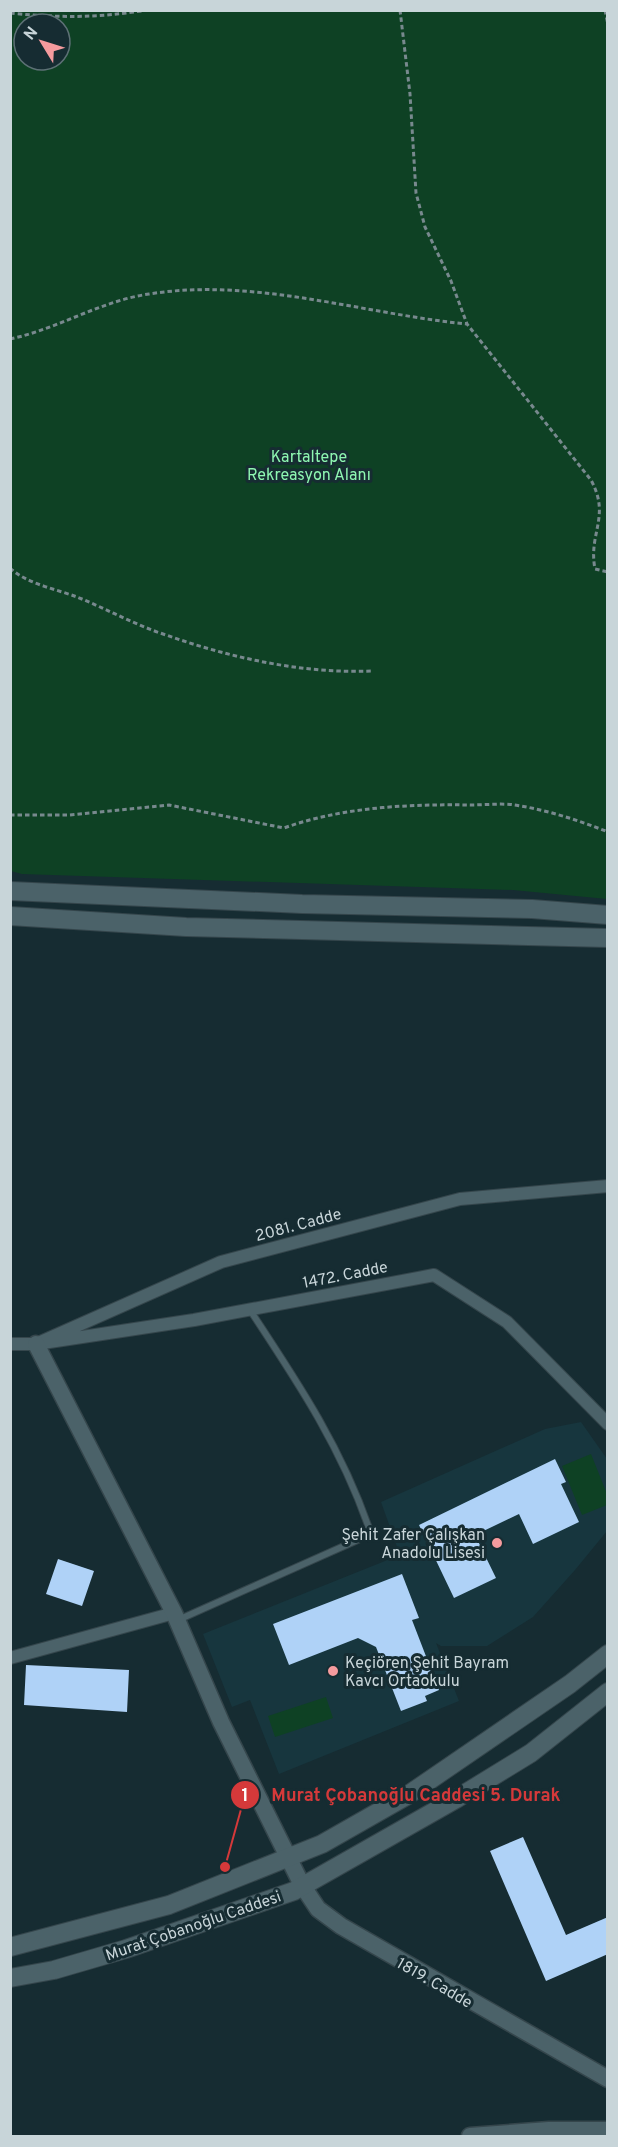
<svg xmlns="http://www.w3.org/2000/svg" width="618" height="2147" font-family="Overpass,sans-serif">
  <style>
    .built { fill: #17363e }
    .green { fill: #0e4124; fill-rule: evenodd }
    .building { fill: #afd2f7 }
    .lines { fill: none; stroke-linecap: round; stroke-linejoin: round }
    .service-casing { stroke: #35464c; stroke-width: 8 }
    .minor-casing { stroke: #35464c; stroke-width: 14 }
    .tertiary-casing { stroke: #35464c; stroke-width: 19 }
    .secondary-casing { stroke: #35464c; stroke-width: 20 }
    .path { stroke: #78898e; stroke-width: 3; stroke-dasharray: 4.5 3; stroke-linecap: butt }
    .service { stroke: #4b6269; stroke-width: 6 }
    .minor { stroke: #4b6269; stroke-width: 12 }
    .tertiary { stroke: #4b6269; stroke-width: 16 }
    .secondary { stroke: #4b6269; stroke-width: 18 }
    .poi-dot { fill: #f59b9e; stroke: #162c32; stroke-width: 2 }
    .labels { text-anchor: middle; stroke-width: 6; stroke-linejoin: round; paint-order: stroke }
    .park-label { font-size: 16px; fill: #8ef6b1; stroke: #162c32 }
    .street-label { font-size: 16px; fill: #c8d5d9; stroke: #162c32 }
    .poi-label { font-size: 16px; fill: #c8d5d9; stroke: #162c32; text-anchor: end }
    .leader { fill: none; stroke: #d5393a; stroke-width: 2 }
    .callout-dot { fill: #d5393a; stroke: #162c32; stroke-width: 2 }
    .mark-label { font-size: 18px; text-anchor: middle; font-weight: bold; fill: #fff }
    .callout-label { font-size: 18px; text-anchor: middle; font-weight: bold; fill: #d5393a; stroke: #162c32; stroke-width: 6; stroke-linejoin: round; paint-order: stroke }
  </style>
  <rect width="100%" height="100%" fill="#162c32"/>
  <path class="built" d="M581 1422 607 1459V1531L575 1570 533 1617 487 1646H441L436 1643 459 1701 279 1774 250 1700 232 1707 203 1634 400 1555 381 1502 545 1429Z"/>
  <path class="green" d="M10 11H607V899L513 890 22 874 11 871ZM24 24H60V60H24Z
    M591 1454 607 1494V1505L582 1515 562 1466Z
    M326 1697 333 1718 275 1737 268 1716Z"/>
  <path class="building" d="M555 1459 566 1482 561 1484 579 1522 533 1544 519 1514 475 1535 496 1578 454 1598 419 1525Z
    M58 1559 94 1571 82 1606 46 1594Z
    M402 1574 419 1618 412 1620 439 1690 425 1696 427 1701 401 1711 376 1647 358 1638 289 1665 273 1624Z
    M26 1665 129 1670 127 1712 24 1705Z
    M523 1837 566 1935 608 1917V1954L546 1981 490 1851Z"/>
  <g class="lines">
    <g class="service-casing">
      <path id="service" d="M178 1620 371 1534C343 1450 299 1384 250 1310"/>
    </g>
    <g class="minor-casing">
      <path id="minor" d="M10 1344H36L221 1262 460 1199 608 1186
        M36 1344 194 1320 434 1275 507 1322 608 1424
        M10 1658 174 1613"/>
    </g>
    <g class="tertiary-casing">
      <path id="tertiary" d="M36 1344 174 1613 221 1722 302 1885 318 1909 341 1926 608 2079
        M470 2136 549 2130H608"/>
    </g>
    <g class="secondary-casing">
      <path id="secondary" d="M10 891 302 904 532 909 608 915
        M10 916 186 927 608 938
        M10 1947 169 1905 322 1844 408 1795 570 1684 608 1654
        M10 1978 54 1970 126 1949 294 1891 456 1799 531 1753 608 1692"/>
    </g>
    <path class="path" d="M400 10 410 94 416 193 425 227 451 281 467 324
      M605 10 608 25
      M10 13C59 18 99 18 147 10
      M10 339C58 329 100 301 149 294 255 277 363 314 467 324L591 480C611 517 588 533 595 569L608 572
      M10 568C27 584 56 589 77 597 107 609 135 625 166 635 231 658 303 674 372 671
      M10 815H69L169 805 284 828C342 807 409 804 470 805 485 805 501 803 515 805 547 810 578 820 608 832"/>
    <use href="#service" class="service"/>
    <use href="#minor" class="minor"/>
    <use href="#tertiary" class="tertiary"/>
    <use href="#secondary" class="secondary"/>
  </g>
  <g class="poi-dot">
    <circle cx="497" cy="1543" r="6"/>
    <circle cx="333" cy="1671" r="6"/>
  </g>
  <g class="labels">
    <g class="park-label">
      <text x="309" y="462">Kartaltepe<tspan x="309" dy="18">Rekreasyon Alanı</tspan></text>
    </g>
    <g class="street-label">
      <text transform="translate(298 1224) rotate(-15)" y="6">2081. Cadde</text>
      <text transform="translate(345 1274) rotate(-11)" y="6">1472. Cadde</text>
      <text transform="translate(193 1925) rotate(-19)" y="6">Murat Çobanoğlu Caddesi</text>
      <text transform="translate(435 1982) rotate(30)" y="6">1819. Cadde</text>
    </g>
    <g class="poi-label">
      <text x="485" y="1540">Şehit Zafer Çalışkan<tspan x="485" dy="18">Anadolu Lisesi</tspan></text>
      <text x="345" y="1668" text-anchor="start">Keçiören Şehit Bayram<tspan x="345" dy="18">Kavcı Ortaokulu</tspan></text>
    </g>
  </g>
  <path class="leader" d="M225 1867L245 1795"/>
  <g class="callout-dot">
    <circle cx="225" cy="1867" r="6"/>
    <circle cx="245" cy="1795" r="15"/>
  </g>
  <g class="mark-label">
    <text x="245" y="1801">1</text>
  </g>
  <g class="callout-label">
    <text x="416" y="1801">Murat Çobanoğlu Caddesi 5. Durak</text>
  </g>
  <rect width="618" height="2147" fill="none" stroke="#c8d5d9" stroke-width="24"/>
  <g transform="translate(42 42) rotate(308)"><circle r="28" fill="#162c32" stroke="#5d7075" stroke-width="1.5"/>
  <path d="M0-4.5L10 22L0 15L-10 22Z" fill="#f59b9e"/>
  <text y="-9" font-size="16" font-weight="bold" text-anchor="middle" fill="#c8d5d9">N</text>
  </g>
</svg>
